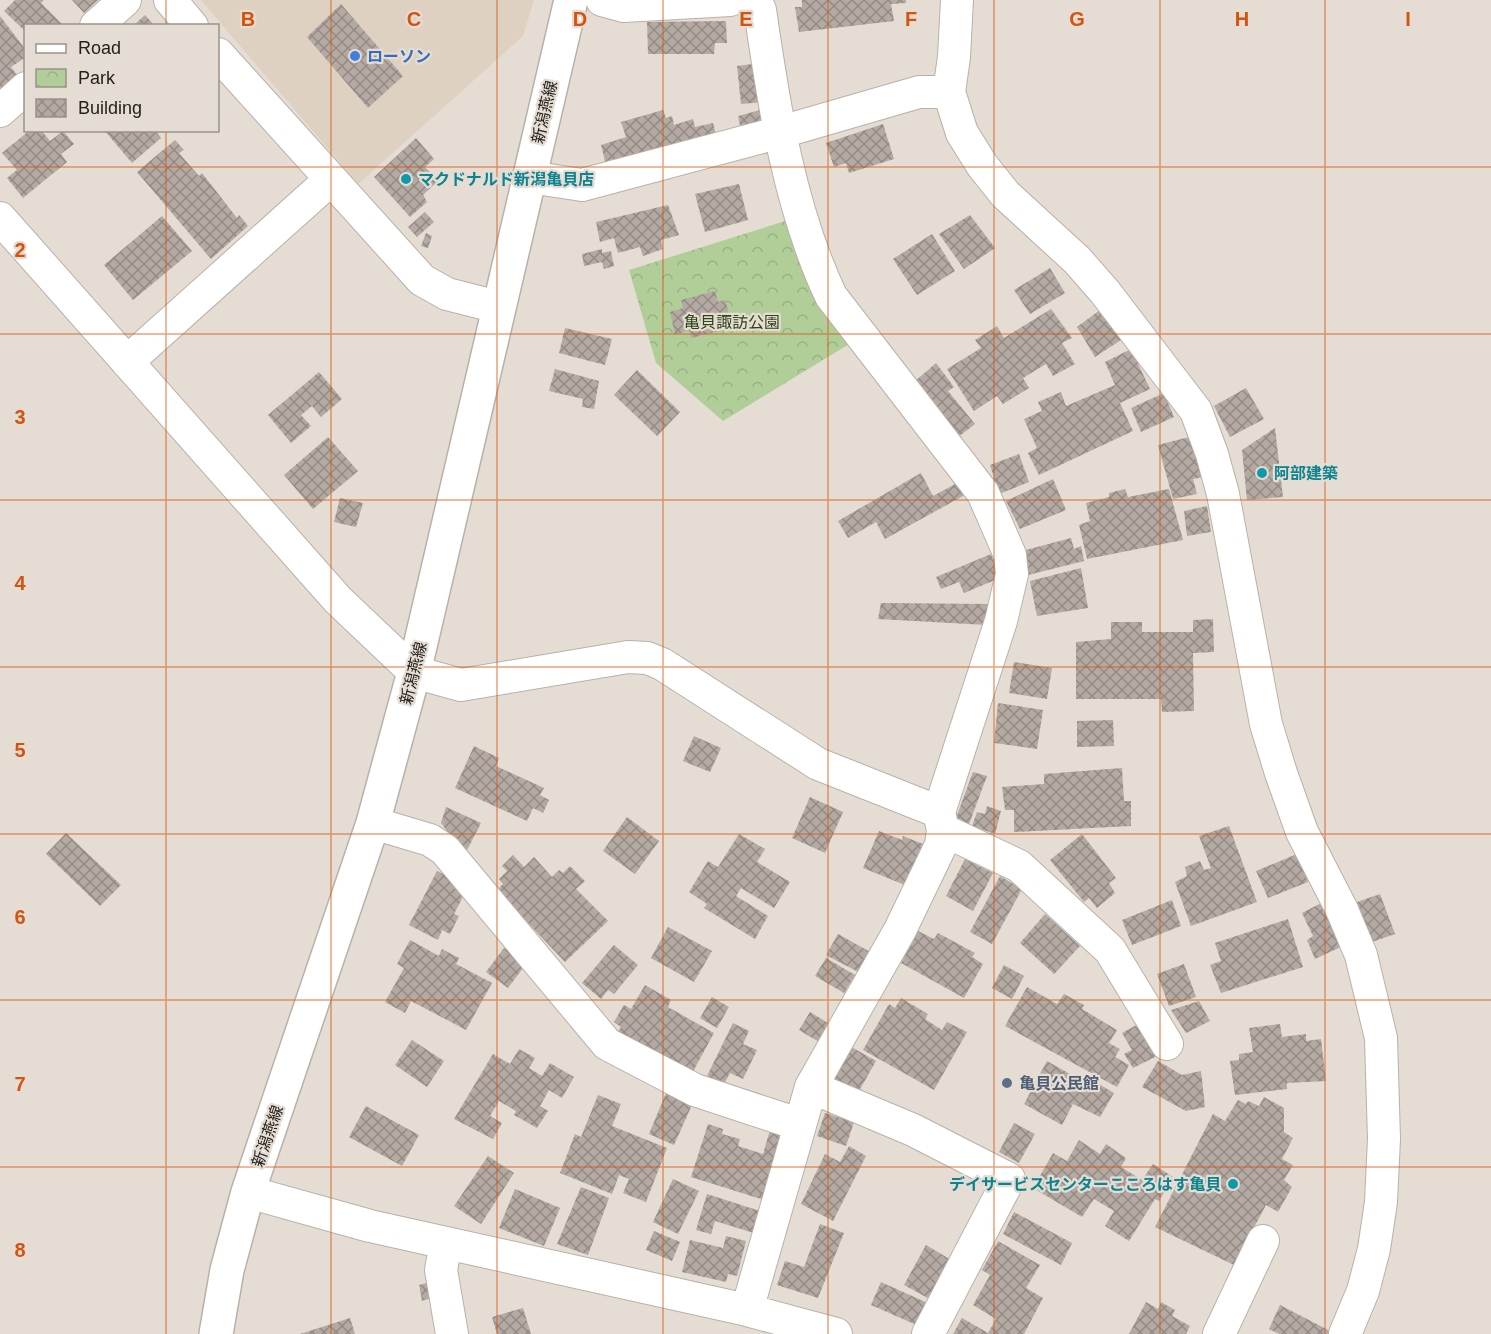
<svg xmlns="http://www.w3.org/2000/svg" width="1491" height="1334" font-family="Arial,'Noto Sans JP',sans-serif">
  <style>
    .built { fill: #ded1c1 }
    .park { fill: url(#park-crowns) }
    .building { fill: url(#building-cross-hatch) }
    .lines { fill: none; stroke-linecap: round; stroke-linejoin: round }
    .minor-casing { stroke: #b9b1a7; stroke-width: 34 }
    .primary-casing { stroke: #b9b1a7; stroke-width: 36 }
    .minor { stroke: #fff; stroke-width: 32 }
    .primary { stroke: #fff; stroke-width: 33 }
    .grid { fill: none; stroke: #d4530e; stroke-width: 1.5; stroke-opacity: 0.55 }
    .shop-dot { fill: #3f7fe0; stroke: #e5ddd3; stroke-width: 2 }
    .culture-dot { fill: #0f9aa8; stroke: #e5ddd3; stroke-width: 2 }
    .service-dot { fill: #5c6f8a; stroke: #e5ddd3; stroke-width: 2 }
    .labels { text-anchor: middle; stroke-width: 4.5; stroke-linejoin: round; paint-order: stroke }
    .shop-label { font-size: 16px; font-weight: bold; fill: #366cbe; stroke: #e5ddd3; text-anchor: start }
    .street-label { font-size: 16px; fill: #24211d; stroke: #e5ddd3 }
    .culture-label { font-size: 16px; font-weight: bold; fill: #0d838f; stroke: #e5ddd3; text-anchor: start }
    .park-label { font-size: 16px; fill: #2e4516; stroke: #e5ddd3 }
    .service-label { font-size: 16px; font-weight: bold; fill: #4e5e75; stroke: #e5ddd3; text-anchor: start }
    .grid-label { font-size: 20px; text-anchor: middle; font-weight: bold; fill: #d4530e; stroke: #e5ddd3; stroke-width: 4.5; stroke-linejoin: round; paint-order: stroke }
  </style>
  <defs>
    <pattern id="park-crowns" width="20" height="18" patternUnits="userSpaceOnUse" patternTransform="scale(1.5)"><rect width="20" height="18" fill="#b1ce99"/><path d="M2 6a3 3 0 1 1 6 0M12 15a3 3 0 1 1 6 0" fill="none" stroke="#98b183"/></pattern>
    <pattern id="building-cross-hatch" width="8" height="8" patternUnits="userSpaceOnUse" patternTransform="scale(1.5)"><rect width="8" height="8" fill="#b5aaa3"/><path d="M0 0l8 8M0 8l8-8" fill="none" stroke="#938a84"/></pattern>
  </defs>
  <rect width="100%" height="100%" fill="#e5ddd3"/>
  <path class="built" d="M201 0H534L523 36 358 184Z"/>
  <path class="park" d="M798 217 859 338 723 421 656 363 629 270Z"/>
  <path class="building" d="M15 0H44L41 3 64 26H26V32L4 11Z
    M72 0H98L84 13Z
    M802 0H906V3L891 4 894 21 799 32 795 7H802Z
    M341 4 403 76 368 108 307 37Z
    M145 15 155 26H133Z
    M0 16 26 50V57L11 67 18 76 0 89Z
    M726 21 727 43H715L714 54H648L647 22Z
    M760 63 764 102 741 104 737 66Z
    M764 109 767 119 740 126 738 116Z
    M663 110 666 118 672 116 674 125 693 119 695 127 713 123 716 135 606 165 601 145 626 137 621 122Z
    M883 124 894 159 849 173 846 163 834 167 826 143Z
    M30 130H41L50 141 63 131 74 144 61 154 67 162 23 198 7 178 17 170 2 153Z
    M104 130H155L161 138 132 163Z
    M416 138 434 159 425 167 438 181 423 195 427 202 410 217 374 177Z
    M175 140 184 150 179 153 199 176 202 173 237 218 239 215 248 226 211 259 137 172Z
    M739 184 748 220 705 232 695 194Z
    M668 205 679 235 661 240 663 249 643 256 640 247 618 253 614 238 600 242 596 222Z
    M425 212 434 222 417 237 408 227Z
    M970 215 995 248 964 269 939 234Z
    M162 216 192 251 133 300 104 265Z
    M426 233 432 236 428 248 421 246Z
    M932 234 955 271 917 295 893 259Z
    M602 249V253L611 251 614 266 604 269 602 262 584 266 582 254Z
    M1050 268 1065 293 1030 314 1014 290Z
    M715 291 718 302 725 300 731 320 721 322 723 330 691 338 689 330 675 335 670 312 683 308 681 300Z
    M1104 307 1124 338 1095 357 1077 327Z
    M1051 309 1072 338 1062 343 1075 364 1053 376 1046 364 1023 378 1029 388 1003 404 997 396 974 411 947 369 981 348 975 340 997 326 1004 338Z
    M565 328 612 339 605 365 559 353Z
    M1131 349 1150 389 1120 403 1133 431 1039 475 1028 453 1037 448 1024 419 1042 411 1038 402 1061 392 1066 406 1115 385 1105 362Z
    M936 363 954 387 948 391 975 424 957 438 913 383Z
    M555 369 599 381 594 409 582 407 583 399 549 391Z
    M637 370 680 412 657 436 614 395Z
    M319 372 342 399 321 417 312 406 301 415 311 426 291 443 268 415Z
    M1246 388 1264 419 1230 437 1214 406Z
    M1164 393 1174 417 1141 432 1131 408Z
    M1275 428 1283 497 1247 500 1242 450Z
    M1193 436 1203 477 1193 479 1197 494 1173 499 1158 445Z
    M328 437 358 471 313 509 284 475Z
    M1019 454 1029 482 999 494 990 465Z
    M921 473 933 496 957 483 963 496 885 539 876 522 848 538 838 521Z
    M1053 479 1066 510 1020 529 1006 501Z
    M1125 489 1128 497 1169 489 1183 540 1087 559 1079 525 1090 521 1086 503 1109 497V493Z
    M340 498 363 503 356 527 334 522Z
    M1207 506 1211 532 1187 536 1184 511Z
    M1071 538 1074 549 1081 546 1084 561 1028 575 1022 551Z
    M991 554 1000 578 964 593 959 582 941 589 936 577Z
    M1081 568 1088 608 1037 616 1030 581Z
    M881 603 989 604 987 625 878 619Z
    M1213 619 1214 652 1193 653 1194 711 1162 712 1161 699H1076V642L1111 639V622H1142V632H1193V620Z
    M1014 662 1052 668 1047 699 1009 693Z
    M998 703 1043 710 1037 749 994 743Z
    M1113 720 1114 746 1077 747V721Z
    M694 736 721 748 710 772 683 761Z
    M474 746 499 758 496 766 544 788 540 795 549 800 543 813 533 808 527 821 455 788Z
    M1122 768 1124 801H1131V826L1014 832V810H1005L1002 787 1044 784V774Z
    M973 772 987 776 969 824 956 818Z
    M810 797 843 812 825 853 792 838Z
    M987 806 1001 811 995 834 972 826 977 812 985 814Z
    M446 807 481 823 465 854 441 823Z
    M627 817 659 841 635 874 603 851Z
    M1229 826 1257 902 1191 926 1175 882 1187 876 1185 867 1200 861 1204 870 1211 868 1199 836Z
    M879 831 902 840 903 836 923 844 905 885 863 868Z
    M66 833 121 885 100 906 46 854Z
    M739 834 765 849 757 862 790 882 774 908 741 888 736 896 768 916 755 939 704 908 707 904 689 892 708 861 718 867Z
    M1082 834 1116 878 1109 883 1115 893 1097 908 1089 898 1084 902 1050 860Z
    M1297 854 1308 882 1268 898 1256 871Z
    M513 855 524 867 534 857 552 877 559 870 563 873 570 866 585 881 576 889 608 921 565 962 497 890 503 884 499 879 507 871 502 866Z
    M965 859 993 873 973 911 946 896Z
    M437 871 458 882 454 888 465 893 454 914 459 916 450 934 442 930 438 940 409 925Z
    M1000 876 1022 889 992 944 970 932Z
    M1380 894 1395 934 1372 942 1357 902Z
    M1172 900 1181 926 1132 945 1122 920Z
    M1325 901 1345 945 1315 959 1307 940 1313 936 1302 913Z
    M1045 914 1080 946 1054 974 1020 943Z
    M1288 919 1303 967 1221 993 1210 965 1221 961 1215 943Z
    M668 927 712 951 694 982 651 958Z
    M918 931 934 939 938 933 975 953 972 957 983 964 964 998 901 963Z
    M838 934 872 953 860 973 826 955Z
    M410 940 439 956 442 949 459 958 456 964 492 983 466 1030 411 1001 405 1013 385 1002 404 968 397 964Z
    M614 945 638 965 614 994 608 990 601 999 582 983Z
    M504 948 526 964 508 988 486 972Z
    M826 958 855 975 844 993 815 976Z
    M1184 964 1196 997 1169 1006 1157 974Z
    M1004 965 1024 976 1012 999 992 988Z
    M645 985 671 1000 668 1007 714 1033 690 1077 616 1035 621 1027 614 1022 624 1005 631 1009Z
    M1027 987 1057 1004 1064 994 1084 1005 1082 1009 1117 1030 1109 1043 1120 1049 1115 1057 1129 1065 1117 1087 1005 1026Z
    M712 997 729 1007 717 1028 700 1018Z
    M901 998 928 1014 925 1019 942 1030 947 1022 967 1032 934 1090 863 1050 889 1004 895 1008Z
    M1199 1001 1210 1021 1186 1033 1171 1010Z
    M810 1012 830 1024 819 1042 799 1030Z
    M1142 1022 1159 1055 1133 1068 1124 1054 1132 1050 1122 1033Z
    M733 1023 749 1031 743 1044 757 1050 743 1079 730 1073 724 1084 707 1076Z
    M1280 1024 1282 1037 1306 1034V1041L1321 1039 1326 1081 1287 1083V1089L1235 1095 1230 1061 1239 1060V1054L1253 1052 1249 1028Z
    M412 1040 444 1061 427 1087 395 1065Z
    M848 1045 876 1061 855 1098 827 1083Z
    M519 1049 535 1058 529 1068 542 1076 550 1063 574 1077 562 1098 549 1090 540 1106 548 1111 537 1128 514 1115 516 1111 499 1101 490 1116 502 1123 493 1139 454 1119 493 1054 510 1064Z
    M1047 1061 1084 1082 1087 1077 1114 1093 1100 1117 1073 1104 1062 1125 1024 1104Z
    M1158 1061 1182 1075 1201 1071 1205 1107 1186 1111 1142 1087Z
    M666 1093 692 1105 674 1145 649 1134Z
    M598 1095 621 1104 612 1126 667 1148 646 1202 623 1193 629 1179 619 1175 612 1194 560 1173 575 1134 581 1137Z
    M1264 1097 1284 1108V1132L1293 1138 1282 1159 1293 1165 1284 1180 1292 1187 1278 1212 1266 1205 1234 1265 1155 1227 1213 1114 1225 1121 1238 1100 1246 1104 1248 1101 1259 1106Z
    M366 1106 419 1135 402 1166 349 1137Z
    M825 1113 854 1122 846 1146 817 1136Z
    M1014 1123 1035 1134 1019 1163 999 1152Z
    M708 1124 723 1129 722 1134 740 1139 738 1146 763 1154 770 1130 787 1136 767 1201 691 1177Z
    M1079 1140 1100 1154 1106 1144 1126 1158 1121 1167 1142 1180 1153 1164 1173 1177 1159 1201 1155 1199 1129 1241 1105 1226 1114 1211 1094 1199 1082 1217 1033 1188 1053 1153 1067 1161Z
    M849 1146 866 1156 833 1221 801 1204 825 1154 840 1162Z
    M488 1156 514 1173 481 1224 454 1206Z
    M673 1179 699 1191 678 1234 653 1222Z
    M581 1187 609 1198 588 1255 557 1244Z
    M515 1189 560 1208 544 1246 499 1228Z
    M707 1194 763 1212 757 1234 715 1221 711 1234 696 1230Z
    M1014 1212 1072 1243 1061 1265 1003 1234Z
    M820 1224 844 1233 818 1298 777 1285 785 1261 804 1267Z
    M654 1231 680 1242 672 1261 646 1250Z
    M726 1236 746 1241 737 1276 728 1274 726 1282 682 1272 690 1240 723 1248Z
    M998 1241 1040 1265 1026 1288 1043 1298 1024 1334H953L962 1318 988 1333 996 1319 973 1305 990 1275 982 1270Z
    M926 1245 958 1264 935 1302 904 1285Z
    M434 1281 437 1296 422 1301 419 1285Z
    M881 1282 932 1305 921 1327 871 1305Z
    M1146 1302 1158 1309 1161 1302 1175 1310 1172 1316 1190 1326 1186 1334H1129Z
    M1280 1305 1336 1334H1279L1269 1329Z
    M523 1308 531 1334H497L492 1317Z
    M350 1318 355 1334H300Z"/>
  <g class="lines">
    <g class="minor-casing">
      <path id="minor" d="M170 0 192 26
        M602 0 624 6 730 0
        M957 0 954 57 949 92 962 133 982 165 1005 194 1077 260 1105 292 1196 411 1212 454 1223 494 1266 724 1281 773 1302 832 1342 910 1361 955 1381 1038 1384 1139 1381 1202 1374 1249 1363 1291 1345 1334
        M96 26 125 0
        M218 54 422 280 447 294 498 307
        M0 111 26 88
        M529 177 582 185 781 132 919 92H949
        M0 218 338 600 414 672 461 685 628 657 647 658 662 664 818 764 939 812
        M127 362 330 180
        M373 823 430 840 445 850 607 1044 695 1090 798 1124
        M943 830 1019 866 1110 950 1167 1044
        M811 1087 913 1130 1009 1179 928 1334
        M248 1192 370 1226 747 1310 836 1334
        M446 1243 441 1270 452 1334
        M747 1310 811 1087 900 930 941 845 943 830 939 812 1001 621 1012 574 1010 555 983 493 831 296C789 207 774 106 760 10L755 0
        M1219 1334 1263 1241"/>
    </g>
    <g class="primary-casing">
      <path id="primary" d="M216 1334 227 1270 248 1192 373 823 414 672 571 0"/>
    </g>
    <use href="#minor" class="minor"/>
    <use href="#primary" class="primary"/>
  </g>
  <path class="grid" d="M166 0V26M331 0V1334M497 0V1334M663 0V1334M828 0V1334M994 0V1334M1160 0V1334M1325 0V1334M166 130V1334M0 167H1491M0 334H1491M0 500H1491M0 667H1491M0 834H1491M0 1000H1491M0 1167H1491"/>
  <circle class="shop-dot" cx="355" cy="56" r="6"/>
  <g class="culture-dot">
    <circle cx="406" cy="179" r="6"/>
    <circle cx="1262" cy="473" r="6"/>
    <circle cx="1233" cy="1184" r="6"/>
  </g>
  <circle class="service-dot" cx="1007" cy="1083" r="6"/>
  <g class="labels">
    <g class="shop-label">
      <text x="367" y="62">ローソン</text>
    </g>
    <g class="street-label">
      <text transform="translate(544 112) rotate(-77)" y="6">新潟燕線</text>
      <text transform="translate(413 673) rotate(-76)" y="6">新潟燕線</text>
      <text transform="translate(267 1136) rotate(-71)" y="6">新潟燕線</text>
    </g>
    <g class="culture-label">
      <text x="418" y="185">マクドナルド新潟亀貝店</text>
      <text x="1274" y="479">阿部建築</text>
      <text x="1221" y="1190" text-anchor="end">デイサービスセンターこころはす亀貝</text>
    </g>
    <g class="park-label">
      <text x="732" y="328">亀貝諏訪公園</text>
    </g>
    <g class="service-label">
      <text x="1019" y="1089">亀貝公民館</text>
    </g>
  </g>
  <g class="grid-label">
    <text x="248" y="26">B</text>
    <text x="414" y="26">C</text>
    <text x="580" y="26">D</text>
    <text x="746" y="26">E</text>
    <text x="911" y="26">F</text>
    <text x="1077" y="26">G</text>
    <text x="1242" y="26">H</text>
    <text x="1408" y="26">I</text>
    <text x="20" y="257">2</text>
    <text x="20" y="424">3</text>
    <text x="20" y="590">4</text>
    <text x="20" y="757">5</text>
    <text x="20" y="924">6</text>
    <text x="20" y="1091">7</text>
    <text x="20" y="1257">8</text>
  </g>
  <rect x="24" y="24" width="195" height="108" fill="#e5ddd3" stroke="#98928a" stroke-width="1.5"/>
  <rect x="36" y="44" width="30" height="9" fill="#ffffff" stroke="#98928a" stroke-width="1.5"/>
  <text x="78" y="54" font-size="18" fill="#24211d">Road</text>
  <rect x="36" y="69" width="30" height="18" fill="url(#park-crowns)" stroke="#98928a" stroke-width="1.5"/>
  <text x="78" y="84" font-size="18" fill="#24211d">Park</text>
  <rect x="36" y="99" width="30" height="18" fill="url(#building-cross-hatch)" stroke="#98928a" stroke-width="1.5"/>
  <text x="78" y="114" font-size="18" fill="#24211d">Building</text>
</svg>
